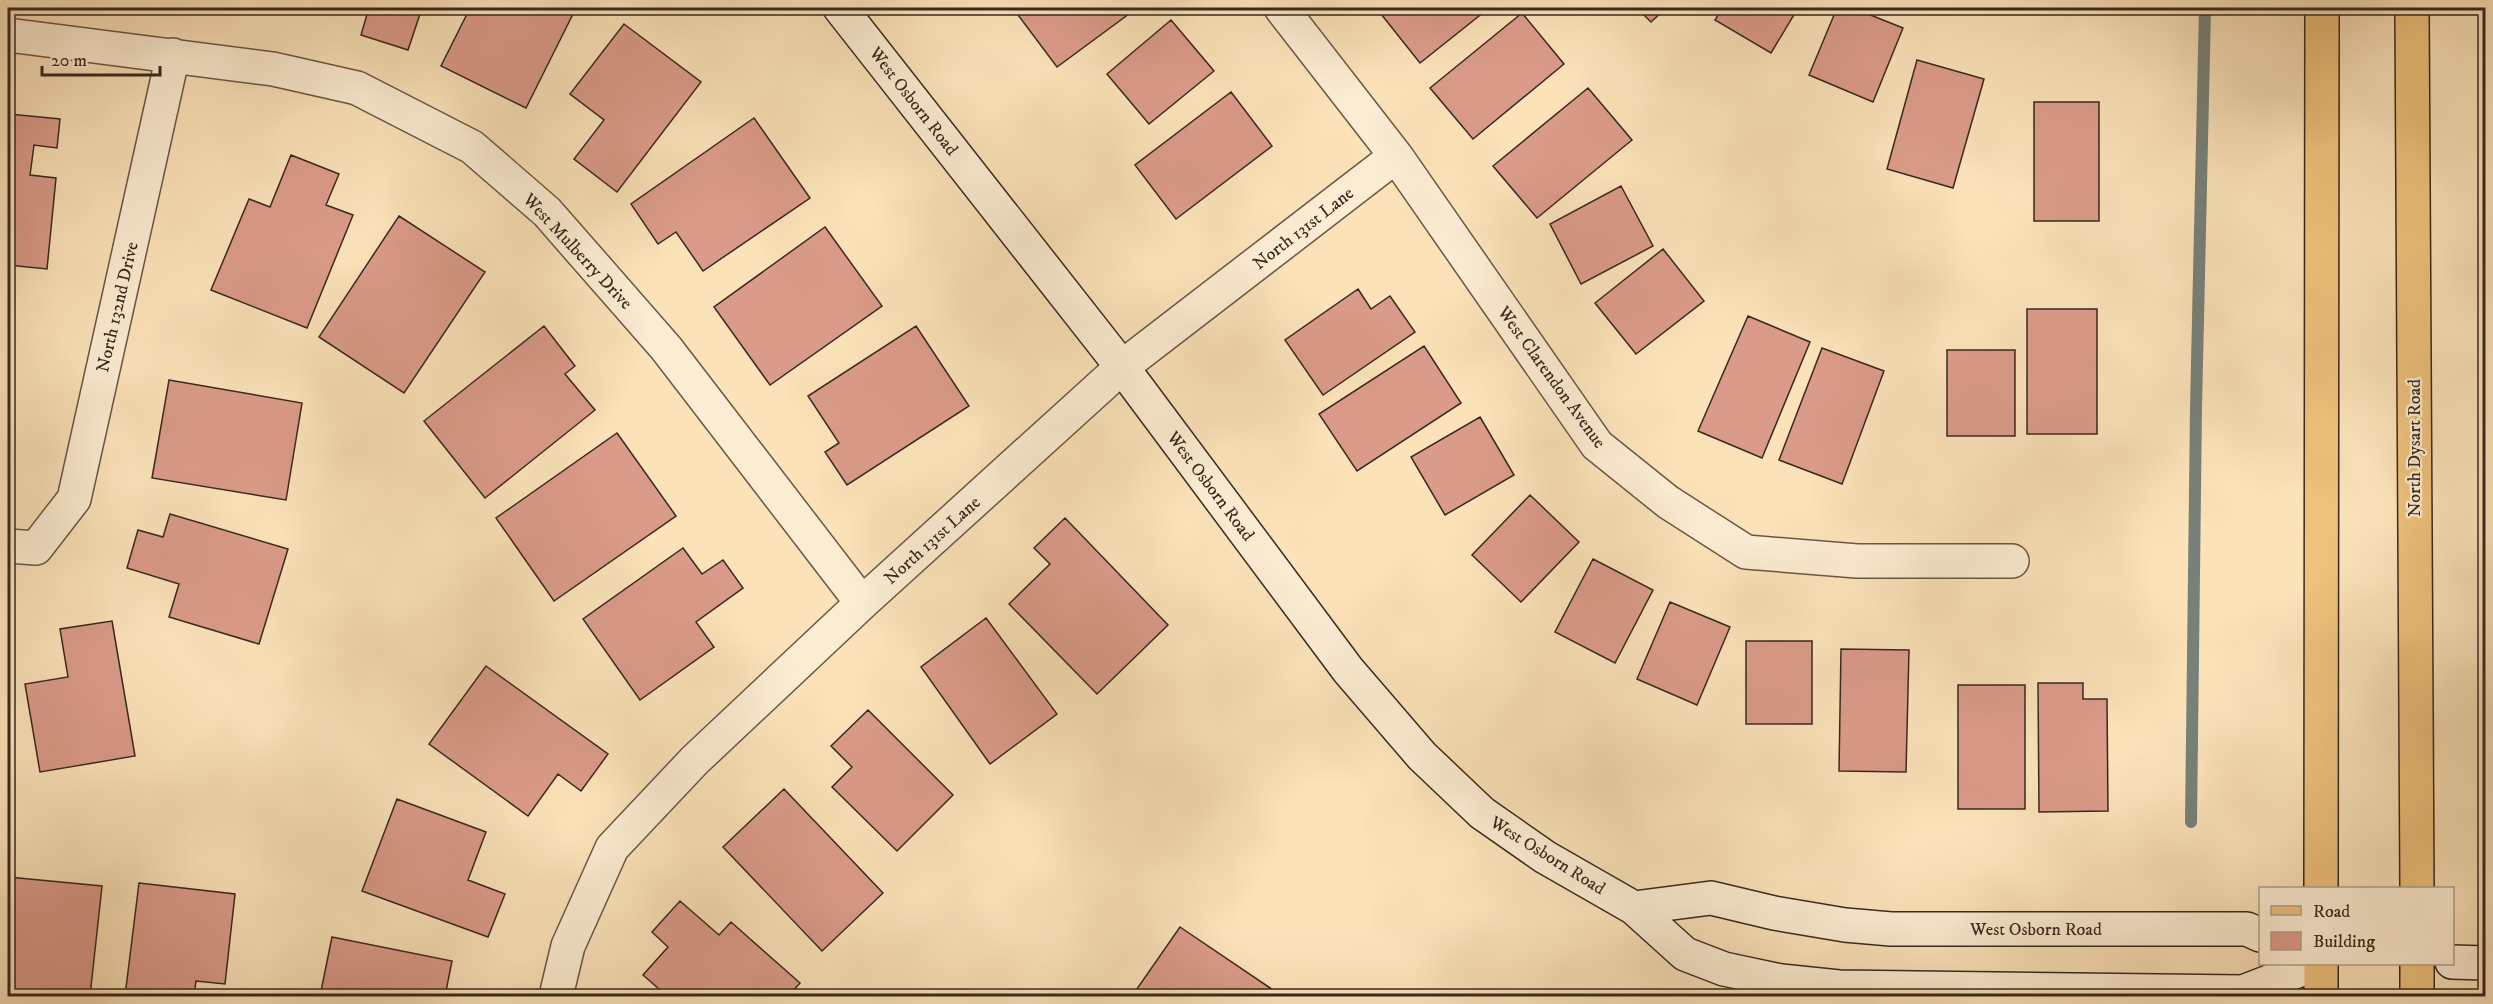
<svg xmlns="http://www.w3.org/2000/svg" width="2493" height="1004" font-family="'IM FELL DW Pica',serif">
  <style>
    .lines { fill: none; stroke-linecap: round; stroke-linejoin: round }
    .stream { stroke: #778179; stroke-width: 12 }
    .building { fill: #db9b8a; stroke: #39281e; stroke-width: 1.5 }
    .street-casing { stroke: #6a5645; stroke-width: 36 }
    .secondary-casing { stroke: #39281e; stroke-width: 36 }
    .primary-casing { stroke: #39281e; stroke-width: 36 }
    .street { stroke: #fcecd2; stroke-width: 33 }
    .secondary { stroke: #fcecd2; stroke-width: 33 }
    .primary { stroke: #eec17c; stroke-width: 33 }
    .labels { text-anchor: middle; stroke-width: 4.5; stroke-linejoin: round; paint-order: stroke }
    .street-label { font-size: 18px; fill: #39281e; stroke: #fcecd2 }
  </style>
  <rect width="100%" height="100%" fill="#fbe2b9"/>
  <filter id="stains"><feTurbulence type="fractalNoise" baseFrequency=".00333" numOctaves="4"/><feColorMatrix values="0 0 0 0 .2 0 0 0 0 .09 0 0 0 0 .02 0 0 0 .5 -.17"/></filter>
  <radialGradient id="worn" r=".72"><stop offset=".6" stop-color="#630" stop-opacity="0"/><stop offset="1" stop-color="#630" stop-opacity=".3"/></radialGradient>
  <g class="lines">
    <path class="stream" d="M2191 822 2196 408 2205 8"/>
  </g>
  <path class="building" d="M357 8H422L408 50 361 35 368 11Z
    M470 8H576L526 108 441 66Z
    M1020 8H1137L1057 67 1015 11Z
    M1379 8H1489L1420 63 1377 9Z
    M1637 8H1666L1651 22Z
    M1722 8H1798L1771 53 1715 20Z
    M1837 8H1853L1903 28 1873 102 1809 75Z
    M1522 13 1564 64 1473 139 1430 88Z
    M1171 20 1214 71 1149 124 1107 74Z
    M624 24 701 82 617 192 574 159 604 120 570 94Z
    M1917 60 1984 79 1953 188 1887 169Z
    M1588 88 1632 140 1537 218 1493 166Z
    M1231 92 1272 146 1176 219 1135 165Z
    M2034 102H2099V221H2034Z
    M9 114 60 119 57 148 34 145 30 175 56 178 47 269 8 265Z
    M754 118 810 198 703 271 676 232 658 244 631 204Z
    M291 155 339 174 326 205 353 215 307 328 211 290 249 199 270 207Z
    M1621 186 1653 246 1581 284 1550 224Z
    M399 216 485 272 404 393 319 337Z
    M825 227 882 306 770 385 714 307Z
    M1663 249 1704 301 1636 354 1595 303Z
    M1358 289 1371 309 1390 296 1415 332 1323 395 1285 340Z
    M2027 309H2097V434H2027Z
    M1748 316 1810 342 1762 458 1698 431Z
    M544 326 575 366 565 374 595 410 485 498 424 421Z
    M916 326 969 406 847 485 825 452 839 443 808 396Z
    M1424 346 1461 403 1357 471 1319 414Z
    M1822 348 1884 371 1842 484 1779 460Z
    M1947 350H2015V436H1947Z
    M169 380 302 403 286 500 152 478Z
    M1480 417 1514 475 1445 515 1411 457Z
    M617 433 676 516 554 601 496 518Z
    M1530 495 1579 542 1521 602 1472 555Z
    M170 514 288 549 259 644 169 617 179 584 127 568 138 530 163 537Z
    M1065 518 1168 625 1097 694 1009 604 1050 564 1034 548Z
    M683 548 702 574 723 560 743 588 696 622 714 647 640 700 583 619Z
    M1593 559 1653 590 1615 663 1555 632Z
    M1670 602 1730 627 1697 705 1637 679Z
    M986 618 1057 714 990 764 921 667Z
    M112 621 135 756 40 772 25 684 68 677 60 629Z
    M1746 641H1812V724H1746Z
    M1841 649 1909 650 1906 772 1839 771Z
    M486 666 608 754 581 791 558 774 528 816 429 744Z
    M2038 683H2083V699H2107L2108 811 2039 812Z
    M1958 685H2025V809H1958Z
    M868 710 953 795 897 851 832 787 852 767 831 746Z
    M784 789 883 893 822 951 723 847Z
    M397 799 486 832 468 880 505 894 488 937 362 891Z
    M8 877 102 886 90 996H8Z
    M139 883 235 894 225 984 196 981 194 996H125Z
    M680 901 719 935 731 922 800 983 788 996H667L643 975 668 947 652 932Z
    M1180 927 1282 996H1132Z
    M332 937 452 961 445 996H320Z"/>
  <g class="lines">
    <g class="street-casing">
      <path id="street" d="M1281 8 1396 156 1597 445 1668 502 1746 552 1857 561H2012
        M8 35 273 69 357 88 472 147 547 212 666 348 862 603
        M8 546 36 548 74 499 173 55
        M556 996 568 946 612 848 695 760 862 603 1122 367 1396 156"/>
    </g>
    <g class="secondary-casing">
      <path id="secondary" d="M840 8 1122 367 1348 670 1422 756 1482 813 1545 857 1634 908 1685 954 1724 969 1781 981 1839 987 2243 992 2315 964
        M1634 908 1711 898 1774 913 1845 925 1891 929H2247L2260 935
        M2452 962 2486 963"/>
    </g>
    <g class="primary-casing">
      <path id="primary" d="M2412 8 2417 888
        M2321 888 2322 8
        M2321 996V964
        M2417 996V964"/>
    </g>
    <use href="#street" class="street"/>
    <use href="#secondary" class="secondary"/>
    <use href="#primary" class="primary"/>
  </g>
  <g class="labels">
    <g class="street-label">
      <text transform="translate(914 101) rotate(52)" y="6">West Osborn Road</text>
      <text transform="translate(1303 228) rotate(-38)" y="6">North 131st Lane</text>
      <text transform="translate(578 251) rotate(47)" y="6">West Mulberry Drive</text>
      <text transform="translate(117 307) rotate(-77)" y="6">North 132nd Drive</text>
      <text transform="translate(1552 377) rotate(54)" y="6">West Clarendon Avenue</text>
      <text transform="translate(2414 448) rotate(-90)" y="6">North Dysart Road</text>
      <text transform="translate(1211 486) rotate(53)" y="6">West Osborn Road</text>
      <text transform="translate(932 540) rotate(-42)" y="6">North 131st Lane</text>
      <text transform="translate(1548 855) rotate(32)" y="6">West Osborn Road</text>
      <text x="2036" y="935">West Osborn Road</text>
    </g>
  </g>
  <rect width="2493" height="1004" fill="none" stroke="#fbe2b9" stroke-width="30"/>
  <rect x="9" y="9" width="2475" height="986" fill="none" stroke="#39281e" stroke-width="3"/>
  <rect x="15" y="15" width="2463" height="974" fill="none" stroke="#39281e" stroke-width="1.5"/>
  <rect x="2259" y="887" width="195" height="78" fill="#fcecd2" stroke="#ae9e8a" stroke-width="1.5"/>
  <rect x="2271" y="906" width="30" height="9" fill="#eec17c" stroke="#ae9e8a" stroke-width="1.5"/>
  <text x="2313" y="917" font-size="18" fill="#39281e">Road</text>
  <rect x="2271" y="932" width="30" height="18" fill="#db9b8a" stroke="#ae9e8a" stroke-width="1.5"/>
  <text x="2313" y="947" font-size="18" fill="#39281e">Building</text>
  <path d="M42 66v9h118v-9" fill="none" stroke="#39281e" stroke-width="3"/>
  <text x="51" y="66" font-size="18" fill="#39281e" stroke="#fcecd2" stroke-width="4.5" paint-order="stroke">20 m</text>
  <rect width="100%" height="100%" filter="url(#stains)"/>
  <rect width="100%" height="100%" fill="url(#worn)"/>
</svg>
